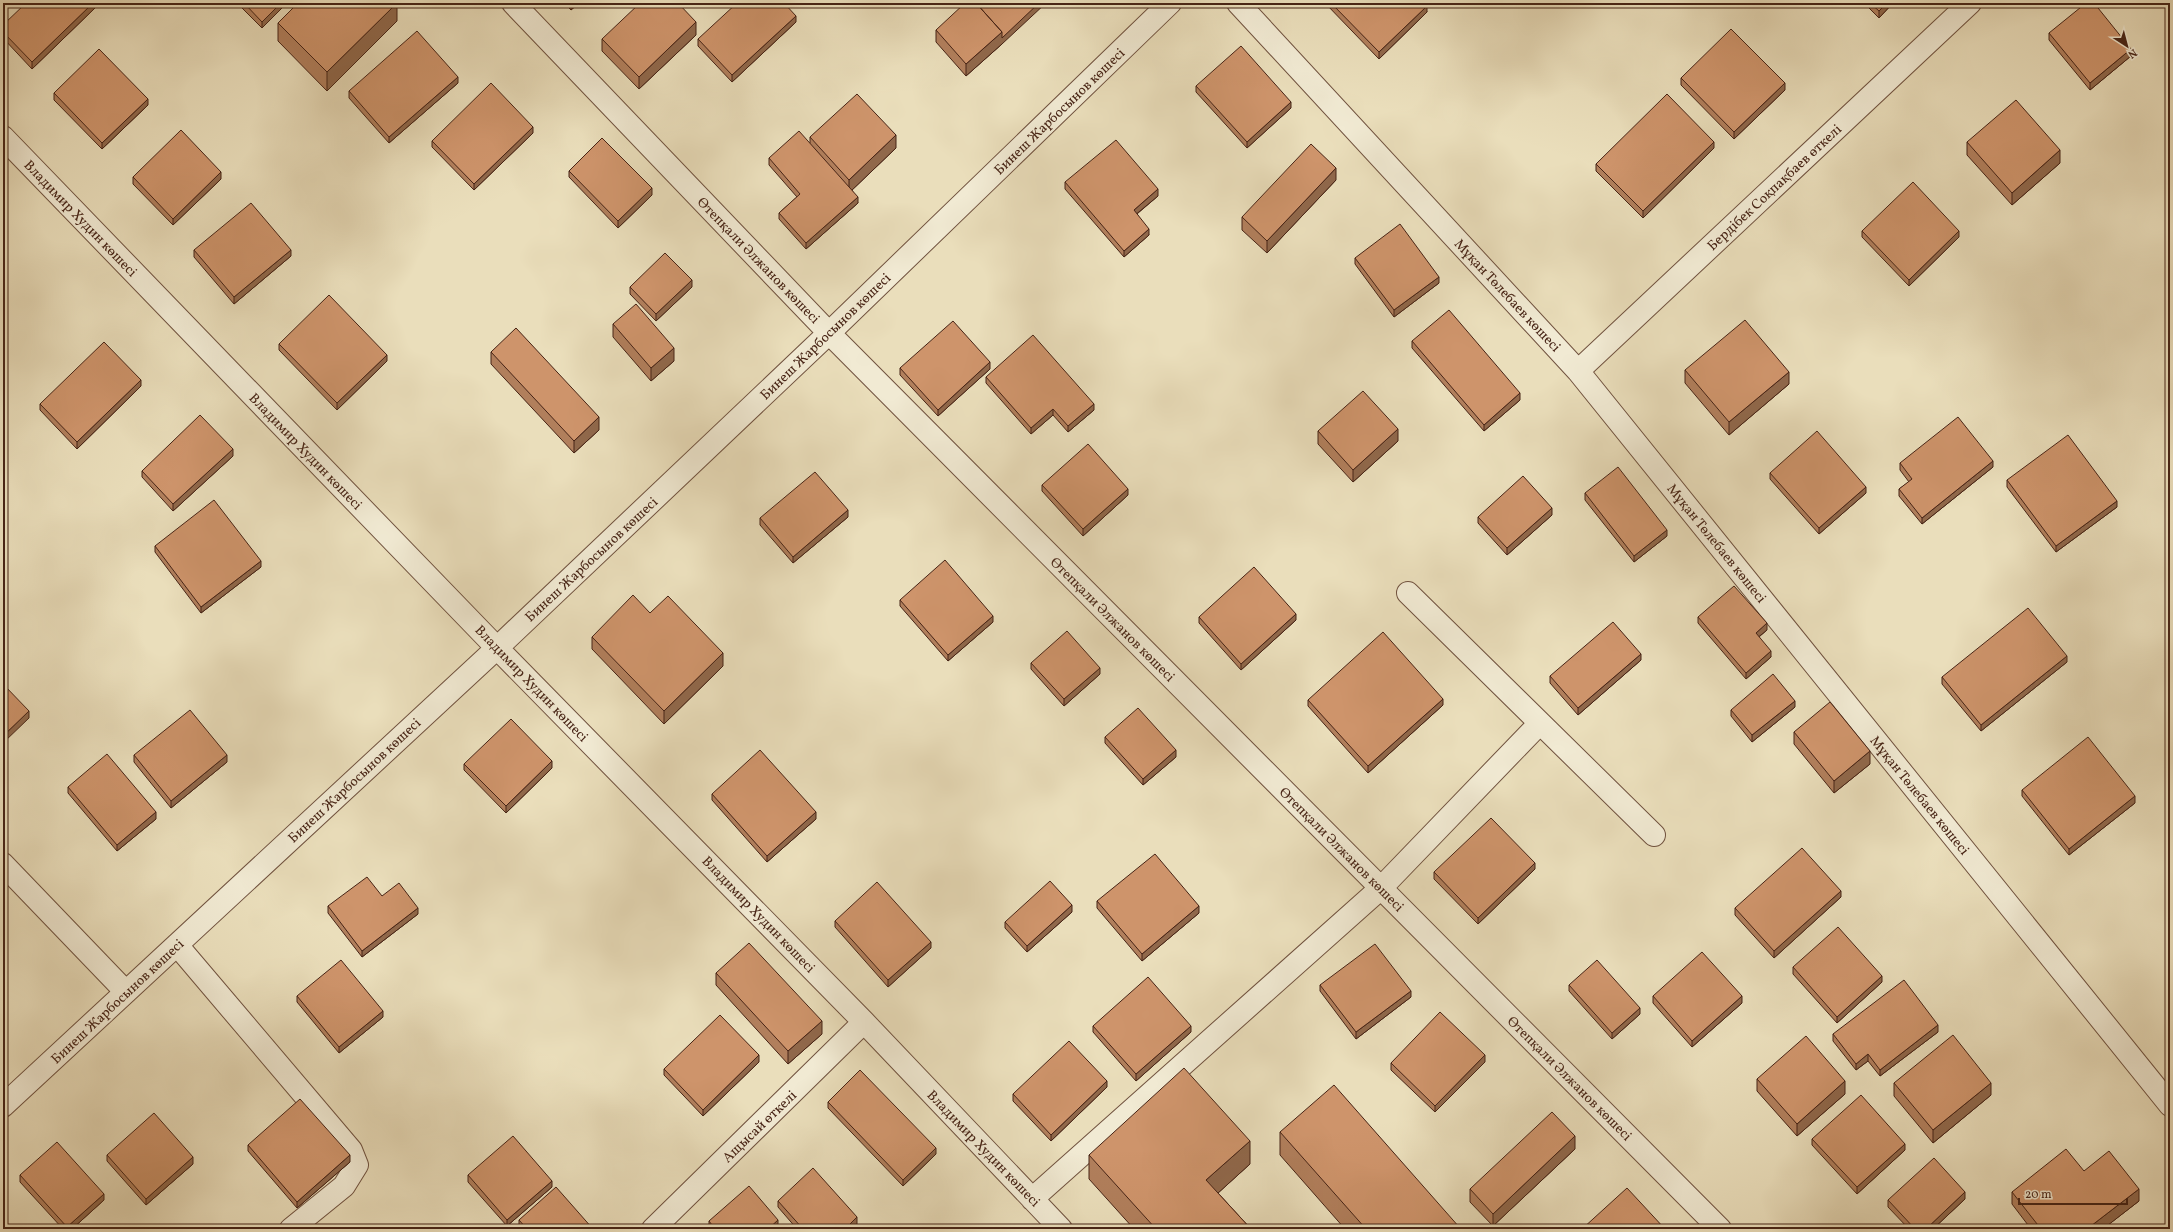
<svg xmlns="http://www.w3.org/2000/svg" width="2173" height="1232" font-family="Vollkorn,serif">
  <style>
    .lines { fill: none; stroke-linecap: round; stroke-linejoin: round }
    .minor-casing { stroke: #70523f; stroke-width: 24 }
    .minor { stroke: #f1ead3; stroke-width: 22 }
    .wall { fill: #b17f5c; stroke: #472416 }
    .shaded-wall { fill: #90684b; stroke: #472416 }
    .building { fill: #ce946b; stroke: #472416 }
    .labels { text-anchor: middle; stroke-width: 4; stroke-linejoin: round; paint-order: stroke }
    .street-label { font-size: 14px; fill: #472416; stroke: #f1ead3 }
  </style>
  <rect width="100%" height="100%" fill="#eadebb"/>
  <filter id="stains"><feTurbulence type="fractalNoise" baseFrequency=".005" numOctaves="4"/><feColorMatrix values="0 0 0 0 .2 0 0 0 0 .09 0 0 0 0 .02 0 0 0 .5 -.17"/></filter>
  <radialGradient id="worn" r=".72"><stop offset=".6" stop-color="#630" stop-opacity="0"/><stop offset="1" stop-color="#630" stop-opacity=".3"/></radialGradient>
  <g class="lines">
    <g class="minor-casing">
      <path id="minor" d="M513 3 829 333 1720 1229
        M1238 3 1578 371 2170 1105
        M3 137 497 648 864 1022 1061 1229
        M1578 371 1970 3
        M1408 593 1654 835
        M3 864 126 992
        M177 945 351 1150 357 1165 344 1186 291 1229
        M3 1106 497 648 829 333 1170 3
        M1032 1199 1381 888 1540 723
        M653 1229 864 1022"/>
    </g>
    <use href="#minor" class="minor"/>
  </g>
  <path class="wall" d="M96 3V7L32 69 3 38V25Z
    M237 3H287L262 28Z
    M564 3H579L571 10Z
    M1325 3H1424L1427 12 1379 59Z
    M1864 3H1893L1879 18Z
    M397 21 327 91 278 41V23Z
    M796 22 732 82 698 46V39Z
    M936 30 1002 44 966 76 936 42Z
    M2049 33 2131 56 2090 90 2049 40Z
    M696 35 639 89 602 51V39Z
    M1681 78 1785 90 1734 139 1681 85Z
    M458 83 389 143 349 98V91Z
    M1196 86 1291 108 1247 148 1196 92Z
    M54 93 148 105 102 149 54 100Z
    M533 133 474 190 432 147V141Z
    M810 137 896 148 852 190 858 203 806 249 779 219V213L797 197 769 165V158L810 143Z
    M1967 142 2060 163 2012 205 1967 155Z
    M1714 148 1643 218 1596 171V164Z
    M569 171 652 195 618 228 569 177Z
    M133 177 221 179 173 225 133 184Z
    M1336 180 1267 253 1242 230V217Z
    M1065 182 1158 196 1137 214 1149 235 1124 257 1065 189Z
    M1862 231 1959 237 1909 286 1862 237Z
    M194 250 291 256 234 304 194 257Z
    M1355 258 1439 283 1394 317 1355 264Z
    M2170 286V305L2167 301V289Z
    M630 287H692L656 321 630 294Z
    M613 324 674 361 651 381 613 337Z
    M1412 341 1520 400 1484 431 1412 348Z
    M279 344 387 361 337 410 279 350Z
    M491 352 599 430 574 453 491 364Z
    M900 368 990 369 938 416 900 375Z
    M1685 370 1789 384 1729 435 1685 383Z
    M986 377 1094 410 1068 432 1053 415 1031 434 986 383Z
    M141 386 77 449 40 410V404Z
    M1318 431 1398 441 1353 482 1318 444Z
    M233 456 173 511 142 477V471Z
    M1900 463 1993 467 1922 524 1899 496V489L1909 482 1900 470Z
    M1770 473 1866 493 1819 534 1770 479Z
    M2007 480 2117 507 2056 552 2007 487Z
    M1042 485 1128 495 1083 536 1042 491Z
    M1585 493 1667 536 1634 562 1585 500Z
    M1552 515 1507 555 1478 523V517Z
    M848 517 793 563 760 525V518Z
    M155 546 261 567 201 613 155 552Z
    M900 600 993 622 948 661 900 606Z
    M650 613 723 666 664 724 592 649V637Z
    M1199 617 1296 620 1241 670 1199 623Z
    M1698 617 1767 630 1759 637 1771 657 1746 679 1698 623Z
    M1641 660 1578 715 1550 683V676Z
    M2067 662 1981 731 1942 684V677Z
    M1031 663 1100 674 1064 706 1031 669Z
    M1308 700 1443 705 1368 773 1308 706Z
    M1795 707 1752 742 1731 716V710Z
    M1794 732 1870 764 1834 793 1794 744Z
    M1105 737 1176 757 1143 785 1105 743Z
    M134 755 227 762 171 808 134 762Z
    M464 764 552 768 506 813 464 770Z
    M68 787 156 819 117 851 68 793Z
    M2022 790 2135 803 2069 855 2022 796Z
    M712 794 816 819 767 862 712 800Z
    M1535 869 1478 924 1434 879V872Z
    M1841 897 1774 958 1735 915V908Z
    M1097 901 1199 913 1142 961 1097 908Z
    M328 906 418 914 362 957 328 913Z
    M1072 912 1027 952 1005 928V922Z
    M835 921 931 948 888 987 835 927Z
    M1793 967 1882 982 1837 1023 1793 974Z
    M716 973 822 1034 788 1064 716 985Z
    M1320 985 1411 997 1356 1039 1320 991Z
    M1569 985 1640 1014 1612 1039 1569 991Z
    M297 996 383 1017 339 1053 297 1002Z
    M1653 996 1742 1003 1692 1047 1653 1003Z
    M1093 1026 1191 1032 1136 1081 1093 1032Z
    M1938 1032 1880 1076 1868 1061 1856 1070 1833 1041V1034Z
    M759 1062 703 1116 664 1075V1069Z
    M1485 1062 1435 1112 1391 1070V1063Z
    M1757 1079 1845 1094 1797 1136 1757 1091Z
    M1894 1083 1991 1095 1933 1143 1894 1096Z
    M1107 1087 1051 1141 1013 1101V1094Z
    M828 1102 936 1154 903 1186 828 1108Z
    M1280 1132 1460 1229H1345L1280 1155Z
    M1812 1139 1905 1150 1857 1194 1812 1145Z
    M248 1145 350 1162 297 1208 248 1151Z
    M1575 1149 1493 1226 1470 1202V1189Z
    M107 1155 193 1164 146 1205 107 1161Z
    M1089 1155 1250 1164 1218 1193 1251 1229H1134L1089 1179Z
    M2084 1171 2139 1201 2104 1228 2105 1229H2031L2012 1204V1192Z
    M20 1175 104 1200 72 1229H63L20 1182Z
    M468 1175 552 1187 507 1226 468 1182Z
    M1965 1199 1933 1229H1909L1888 1207V1200Z
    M778 1201 857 1224 852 1229H797L778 1207Z
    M519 1220 593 1229H521L519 1227Z
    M709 1221 778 1229H709Z"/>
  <path class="shaded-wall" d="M93 3H96V7L32 69V62Z
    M281 3H287L262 28V22Z
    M397 3V21L327 91V72Z
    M571 3H579L571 10Z
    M1039 3H1046L1002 44 966 76V64L1002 32Z
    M1887 3H1893L1879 18V11Z
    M1427 6V12L1379 59V52Z
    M796 16V22L732 82V75Z
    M696 22V35L639 89V77Z
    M2131 49V56L2090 90V83Z
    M458 77V83L389 143V137Z
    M1785 83V90L1734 139V132Z
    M148 99V105L102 149V143Z
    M1291 102V108L1247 148V142Z
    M533 127V133L474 190V184Z
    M896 135V148L849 193V180Z
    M1714 142V148L1643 218V211Z
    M2060 150V163L2012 205V193Z
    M1336 168V180L1267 253V241Z
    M221 172V179L173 225V219Z
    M652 188V195L618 228V221Z
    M1158 189V196L1134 216V210Z
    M858 197V203L806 249V243Z
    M1149 229V235L1124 257V251Z
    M1959 231V237L1909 286V280Z
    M291 250V256L234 304V297Z
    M1439 277V283L1394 317V310Z
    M692 280V287L656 321V314Z
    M674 348V361L651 381V368Z
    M387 355V361L337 410V403Z
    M990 362V369L938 416V410Z
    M1789 372V384L1729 435V422Z
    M141 380V386L77 449V442Z
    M1520 393V400L1484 431V425Z
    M1094 404V410L1068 432V426Z
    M1053 409V415L1031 434V428Z
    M599 417V430L574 453V441Z
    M1398 429V441L1353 482V470Z
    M233 449V456L173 511V504Z
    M1993 461V467L1922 524V518Z
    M1866 487V493L1819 534V528Z
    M1128 489V495L1083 536V529Z
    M2117 501V507L2056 552V546Z
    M1552 508V515L1507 555V548Z
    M848 510V517L793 563V557Z
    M1667 530V536L1634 562V556Z
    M261 561V567L201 613V607Z
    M1296 614V620L1241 670V664Z
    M993 616V622L948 661V655Z
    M1767 623V630L1756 639V633Z
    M1771 651V657L1746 679V673Z
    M723 653V666L664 724V711Z
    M1641 654V660L1578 715V708Z
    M2067 656V662L1981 731V725Z
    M1100 668V674L1064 706V699Z
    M1443 699V705L1368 773V766Z
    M1795 701V707L1752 742V735Z
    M29 711V718L3 743V736Z
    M1176 750V757L1143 785V779Z
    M1870 751V764L1834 793V781Z
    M227 755V762L171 808V801Z
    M552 761V768L506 813V806Z
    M2135 796V803L2069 855V849Z
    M156 812V819L117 851V845Z
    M816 812V819L767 862V856Z
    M1535 863V869L1478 924V918Z
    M6 887V911L3 914V890Z
    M1841 891V897L1774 958V951Z
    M1072 905V912L1027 952V946Z
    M1199 906V913L1142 961V954Z
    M418 908V914L362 957V951Z
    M931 942V948L888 987V980Z
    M1882 976V982L1837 1023V1017Z
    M1411 991V997L1356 1039V1032Z
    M1742 996V1003L1692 1047V1041Z
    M1640 1008V1014L1612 1039V1033Z
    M383 1011V1017L339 1053V1047Z
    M822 1021V1034L788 1064V1051Z
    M1938 1025V1032L1880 1076V1070Z
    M1191 1026V1032L1136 1081V1074Z
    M1868 1054V1061L1856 1070V1064Z
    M759 1055V1062L703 1116V1110Z
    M1485 1055V1062L1435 1112V1106Z
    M1107 1081V1087L1051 1141V1135Z
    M1845 1081V1094L1797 1136V1124Z
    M1991 1083V1095L1933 1143V1130Z
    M1575 1136V1149L1493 1226V1214Z
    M1250 1141V1164L1206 1204V1180Z
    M1905 1144V1150L1857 1194V1187Z
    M936 1148V1154L903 1186V1180Z
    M350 1155V1162L297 1208V1202Z
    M193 1157V1164L146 1205V1199Z
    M552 1181V1187L507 1226V1220Z
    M2139 1189V1201L2103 1229H2087Z
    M1965 1192V1199L1933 1229H1926Z
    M104 1194V1200L72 1229H67V1227Z
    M857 1217V1224L852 1229H845Z
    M778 1220V1229H768Z"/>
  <path class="building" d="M26 3H93L32 62 3 32V25Z
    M244 3H281L262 22Z
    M298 3H397L327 72 278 23Z
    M640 3H678L696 22 639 77 602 39Z
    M737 3H784L796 16 732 75 698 39Z
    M965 3H976L1002 32 966 64 936 30Z
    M976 3H1039L1002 38V32Z
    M1331 3H1424L1427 6 1379 52Z
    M1870 3H1887L1879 11Z
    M2086 3H2094L2131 49 2090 83 2049 33Z
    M1731 29 1785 83 1734 132 1681 78Z
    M417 31 458 77 389 137 349 91Z
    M1241 46 1291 102 1247 142 1196 86Z
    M99 49 148 99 102 143 54 93Z
    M491 83 533 127 474 184 432 141Z
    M857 94 896 135 849 180 810 137Z
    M1667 94 1714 142 1643 211 1596 164Z
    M2016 100 2060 150 2012 193 1967 142Z
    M181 130 221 172 173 219 133 177Z
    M799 131 858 197 806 243 779 213 800 194 769 158Z
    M602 138 652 188 618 221 569 171Z
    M1116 140 1158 189 1134 210 1149 229 1124 251 1065 182Z
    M1311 144 1336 168 1267 241 1242 217Z
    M1913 182 1959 231 1909 280 1862 231Z
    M251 203 291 250 234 297 194 250Z
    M1400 224 1439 277 1394 310 1355 258Z
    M665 253 692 280 656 314 630 287Z
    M2170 286V292L2167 289Z
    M329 295 387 355 337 403 279 344Z
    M636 304 674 348 651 368 613 324Z
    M1449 310 1520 393 1484 425 1412 341Z
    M1745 320 1789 372 1729 422 1685 370Z
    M953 321 990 362 938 410 900 368Z
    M516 328 599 417 574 441 491 352Z
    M1033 335 1094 404 1068 426 1053 409 1031 428 986 377Z
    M104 342 141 380 77 442 40 404Z
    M1363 391 1398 429 1353 470 1318 431Z
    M200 415 233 449 173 504 142 471Z
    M1958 417 1993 461 1922 518 1899 489 1912 479 1900 463Z
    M1817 431 1866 487 1819 528 1770 473Z
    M2068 435 2117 501 2056 546 2007 480Z
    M1088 444 1128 489 1083 529 1042 485Z
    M1618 467 1667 530 1634 556 1585 493Z
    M815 472 848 510 793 557 760 518Z
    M1523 476 1552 508 1507 548 1478 517Z
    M214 500 261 561 201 607 155 546Z
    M945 560 993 616 948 655 900 600Z
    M1254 567 1296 614 1241 664 1199 617Z
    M1734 586 1767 623 1756 633 1771 651 1746 673 1698 617Z
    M633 595 650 613 668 596 723 653 664 711 592 637Z
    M2028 608 2067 656 1981 725 1942 677Z
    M1613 622 1641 654 1578 708 1550 676Z
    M1067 631 1100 668 1064 699 1031 663Z
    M1383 632 1443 699 1368 766 1308 700Z
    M1773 674 1795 701 1752 735 1731 710Z
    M3 684 29 711 3 736Z
    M1830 702 1870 751 1834 781 1794 732Z
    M1138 708 1176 750 1143 779 1105 737Z
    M190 710 227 755 171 801 134 755Z
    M511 719 552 761 506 806 464 764Z
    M2088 737 2135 796 2069 849 2022 790Z
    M760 750 816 812 767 856 712 794Z
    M107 754 156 812 117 845 68 787Z
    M1491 818 1535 863 1478 918 1434 872Z
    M1802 848 1841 891 1774 951 1735 908Z
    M1155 854 1199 906 1142 954 1097 901Z
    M367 877 382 896 399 883 418 908 362 951 328 906Z
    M1050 881 1072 905 1027 946 1005 922Z
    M877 882 931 942 888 980 835 921Z
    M3 884 6 887 3 890Z
    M1838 927 1882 976 1837 1017 1793 967Z
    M749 943 822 1021 788 1051 716 973Z
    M1375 944 1411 991 1356 1032 1320 985Z
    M1702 952 1742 996 1692 1041 1653 996Z
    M341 960 383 1011 339 1047 297 996Z
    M1597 960 1640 1008 1612 1033 1569 985Z
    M1148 977 1191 1026 1136 1074 1093 1026Z
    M1904 980 1938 1025 1880 1070 1868 1054 1856 1064 1833 1034Z
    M1440 1012 1485 1055 1435 1106 1391 1063Z
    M720 1015 759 1055 703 1110 664 1069Z
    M1953 1035 1991 1083 1933 1130 1894 1083Z
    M1806 1036 1845 1081 1797 1124 1757 1079Z
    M1069 1041 1107 1081 1051 1135 1013 1094Z
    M1184 1068 1250 1141 1206 1180 1251 1229H1156L1089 1155Z
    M860 1070 936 1148 903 1180 828 1102Z
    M1334 1085 1460 1228 1459 1229H1366L1280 1132Z
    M1861 1095 1905 1144 1857 1187 1812 1139Z
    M300 1099 350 1155 297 1202 248 1145Z
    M1552 1112 1575 1136 1493 1214 1470 1189Z
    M154 1113 193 1157 146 1199 107 1155Z
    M513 1136 552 1181 507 1220 468 1175Z
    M57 1142 104 1194 67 1227 20 1175Z
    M2066 1149 2084 1171 2109 1151 2139 1189 2087 1229H2041L2012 1192Z
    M1934 1158 1965 1192 1926 1229H1915L1888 1200Z
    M813 1168 857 1217 845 1229H803L778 1201Z
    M749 1186 778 1220 768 1229H715L709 1221Z
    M556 1187 593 1229H527L519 1220Z
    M1627 1188 1665 1229H1582Z"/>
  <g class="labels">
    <g class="street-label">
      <text transform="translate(1059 111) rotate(-44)" y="5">Бинеш Жарбосынов көшесі</text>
      <text transform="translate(1774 187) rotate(-43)" y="5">Бердібек Соқпақбаев өткелі</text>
      <text transform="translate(81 218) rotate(46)" y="5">Владимир Худин көшесі</text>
      <text transform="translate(759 260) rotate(46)" y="5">Өтепқали Әлжанов көшесі</text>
      <text transform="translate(1508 295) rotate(47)" y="5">Мұқан Төлебаев көшесі</text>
      <text transform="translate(825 336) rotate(-44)" y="5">Бинеш Жарбосынов көшесі</text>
      <text transform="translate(306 451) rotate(46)" y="5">Владимир Худин көшесі</text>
      <text transform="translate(1717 543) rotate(51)" y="5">Мұқан Төлебаев көшесі</text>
      <text transform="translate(591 559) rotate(-43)" y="5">Бинеш Жарбосынов көшесі</text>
      <text transform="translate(1113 619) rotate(45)" y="5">Өтепқали Әлжанов көшесі</text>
      <text transform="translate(532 683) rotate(46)" y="5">Владимир Худин көшесі</text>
      <text transform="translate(354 780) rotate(-43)" y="5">Бинеш Жарбосынов көшесі</text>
      <text transform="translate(1920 795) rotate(51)" y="5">Мұқан Төлебаев көшесі</text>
      <text transform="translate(1342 849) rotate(45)" y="5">Өтепқали Әлжанов көшесі</text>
      <text transform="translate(759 914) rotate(46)" y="5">Владимир Худин көшесі</text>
      <text transform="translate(117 1001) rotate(-43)" y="5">Бинеш Жарбосынов көшесі</text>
      <text transform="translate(1570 1078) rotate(45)" y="5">Өтепқали Әлжанов көшесі</text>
      <text transform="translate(759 1126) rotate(-44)" y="5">Ащысай өткелі</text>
      <text transform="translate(984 1148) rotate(46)" y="5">Владимир Худин көшесі</text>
    </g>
  </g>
  <rect width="2173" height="1232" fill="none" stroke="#eadebb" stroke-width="16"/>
  <rect x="4" y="4" width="2165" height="1224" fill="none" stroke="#472416" stroke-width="2"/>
  <rect x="8" y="8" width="2157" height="1216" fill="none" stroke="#472416"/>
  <g transform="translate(2127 46) rotate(144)" stroke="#f1ead3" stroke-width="3" paint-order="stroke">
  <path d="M0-3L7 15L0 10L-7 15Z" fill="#472416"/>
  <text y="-6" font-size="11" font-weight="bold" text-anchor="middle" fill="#472416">N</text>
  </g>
  <path d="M2019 1198v6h108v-6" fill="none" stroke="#472416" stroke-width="2"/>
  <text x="2025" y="1198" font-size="12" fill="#472416" stroke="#f1ead3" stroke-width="3" paint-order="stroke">20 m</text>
  <rect width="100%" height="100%" filter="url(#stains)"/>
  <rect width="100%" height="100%" fill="url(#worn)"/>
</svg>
